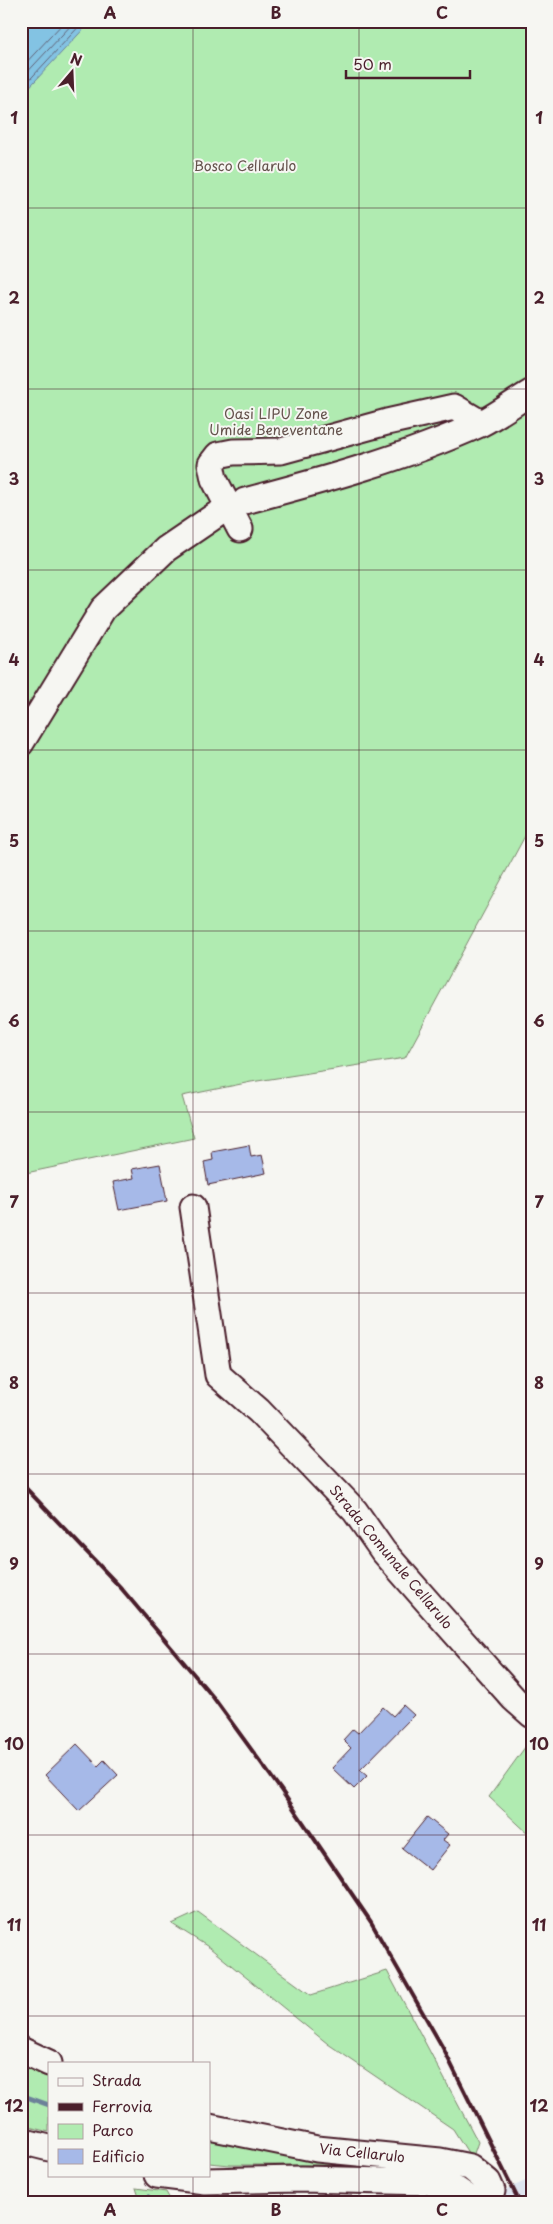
<svg xmlns="http://www.w3.org/2000/svg" width="553" height="2224" font-family="'Playpen Sans',sans-serif">
  <style>
    .built { fill: #dee4ef }
    .green { fill: #b0ebb1; stroke: #7d856e }
    .water { fill: #83c3e3; stroke: #6c8199 }
    .lines { fill: none; stroke-linecap: round; stroke-linejoin: round }
    .shore { stroke: #616175; stroke-width: 1 }
    .stream { stroke: #6c8199; stroke-width: 5 }
    .building { fill: #a6b9e8; stroke: #4a1f2b }
    .minor-casing { stroke: #4a1f2b; stroke-width: 29 }
    .minor { stroke: #f6f6f2; stroke-width: 25 }
    .rail { stroke: #4a1f2b; stroke-width: 4 }
    .grid { fill: none; stroke: #4a1f2b; stroke-width: 1; stroke-opacity: 0.55 }
    .labels { text-anchor: middle; stroke-width: 4; stroke-linejoin: round; paint-order: stroke }
    .park-label { font-size: 14px; fill: #64524c; stroke: #f6f6f2 }
    .street-label { font-size: 14px; fill: #4a1f2b; stroke: #f6f6f2 }
    .neatline { fill: none; stroke: #4a1f2b; stroke-width: 2 }
    .grid-label { font-size: 16px; text-anchor: middle; font-weight: bold; fill: #4a1f2b }
  </style>
  <rect width="100%" height="100%" fill="#f6f6f2"/>
  <filter id="ink" filterUnits="userSpaceOnUse"><feTurbulence type="fractalNoise" baseFrequency=".02" numOctaves="2"/><feDisplacementMap in="SourceGraphic" scale="10" xChannelSelector="R" yChannelSelector="G"/><feConvolveMatrix kernelMatrix="1 2 1 2 8 2 1 2 1" color-interpolation-filters="sRGB"/></filter>
  <g filter="url(#ink)">
    <path class="built" d="M532 2178V2203H505L501 2192Z"/>
    <path class="green" d="M21 21H532V823L405 1058 251 1082 182 1096 194 1138 21 1174Z
      M531 1739 532 1740V1837L489 1797Z
      M198 1912 311 1995 387 1971 478 2142 472 2159 453 2129 328 2044 210 1948 172 1924Z
      M21 2061 49 2073V2132L21 2125Z
      M209 2134 367 2165H230L209 2163Z
      M136 2188 166 2192 172 2203H141Z"/>
    <path class="water" d="M21 21H91L21 96Z"/>
    <g class="lines">
      <path class="shore" d="M21 68 65 21
        M21 79 75 21
        M21 89 84 21"/>
      <path class="stream" d="M21 2095 49 2105
        M148 2197 152 2203"/>
    </g>
    <path class="building" d="M249 1145 251 1157 262 1155 266 1173 208 1185 204 1162 213 1160 212 1152Z
      M160 1164 167 1201 119 1210 113 1182 134 1178 132 1169Z
      M403 1705 414 1715 360 1770 367 1776 354 1789 332 1768 351 1748 343 1740 353 1729 358 1733 383 1707 393 1716Z
      M77 1744 98 1766 104 1760 118 1775 79 1811 45 1775Z
      M427 1817 448 1834 443 1840 450 1845 430 1870 402 1848Z"/>
    <g class="lines">
      <g class="minor-casing">
        <path id="minor" d="M245 501C324 480 405 458 480 424 498 415 515 402 532 392
          M240 529 214 479 211 464 218 455 233 452 281 451 387 422 454 407 481 423
          M21 743 103 609 166 549 216 515
          M193 1207 218 1375 259 1411 355 1511 383 1551 441 1617 514 1699 532 1715
          M21 2050 49 2063
          M209 2127 317 2149 440 2161 470 2167 488 2182 492 2191 488 2203
          M21 2141 49 2148
          M157 2175 205 2181 302 2179 428 2182 457 2190 476 2203"/>
      </g>
      <use href="#minor" class="minor"/>
      <path class="rail" d="M21 1483 121 1588 213 1697 281 1790 371 1922 443 2048 520 2203"/>
    </g>
  </g>
  <path class="grid" d="M193 21V2063M359 21V2203M21 208H532M21 389H532M21 570H532M21 750H532M21 931H532M21 1112H532M21 1293H532M21 1474H532M21 1654H532M21 1835H532M21 2016H532M193 2175V2203"/>
  <g class="labels">
    <g class="park-label">
      <text x="245" y="171">Bosco Cellarulo</text>
      <text x="276" y="419">Oasi LIPU Zone<tspan x="276" dy="16">Umide Beneventane</tspan></text>
    </g>
    <g class="street-label">
      <text transform="translate(391 1557) rotate(50)" y="5">Strada Comunale Cellarulo</text>
      <text transform="translate(362 2153) rotate(6)" y="5">Via Cellarulo</text>
    </g>
  </g>
  <rect width="553" height="2224" fill="none" stroke="#f6f6f2" stroke-width="55"/>
  <rect x="48" y="2062" width="162" height="115" fill="#f6f6f2" stroke="#b1a0a2"/>
  <rect x="58" y="2078" width="25" height="8" fill="#f6f6f2" stroke="#b1a0a2"/>
  <text x="92" y="2086" font-size="15" fill="#4a1f2b">Strada</text>
  <rect x="58" y="2103" width="25" height="8" fill="#4a1f2b" stroke="#b1a0a2"/>
  <text x="92" y="2112" font-size="15" fill="#4a1f2b">Ferrovia</text>
  <rect x="58" y="2124" width="25" height="15" fill="#b0ebb1" stroke="#b1a0a2"/>
  <text x="92" y="2136" font-size="15" fill="#4a1f2b">Parco</text>
  <rect x="58" y="2149" width="25" height="15" fill="#a6b9e8" stroke="#b1a0a2"/>
  <text x="92" y="2162" font-size="15" fill="#4a1f2b">Edificio</text>
  <g transform="translate(72 72) rotate(19)" stroke="#f6f6f2" stroke-width="4" paint-order="stroke">
  <path d="M0-4L9 19L0 12L-9 19Z" fill="#4a1f2b"/>
  <text y="-8" font-size="14" font-weight="bold" text-anchor="middle" fill="#4a1f2b">N</text>
  </g>
  <path d="M346 70v8h124v-8" fill="none" stroke="#4a1f2b" stroke-width="2.5"/>
  <text x="353" y="70" font-size="15" fill="#4a1f2b" stroke="#f6f6f2" stroke-width="4" paint-order="stroke">50 m</text>
  <rect x="28" y="28" width="498" height="2168" class="neatline"/>
  <g class="grid-label">
    <text x="110" y="19">A</text>
    <text x="276" y="19">B</text>
    <text x="442" y="19">C</text>
    <text x="14" y="124">1</text>
    <text x="539" y="124">1</text>
    <text x="14" y="304">2</text>
    <text x="539" y="304">2</text>
    <text x="14" y="485">3</text>
    <text x="539" y="485">3</text>
    <text x="14" y="666">4</text>
    <text x="539" y="666">4</text>
    <text x="14" y="847">5</text>
    <text x="539" y="847">5</text>
    <text x="14" y="1027">6</text>
    <text x="539" y="1027">6</text>
    <text x="14" y="1208">7</text>
    <text x="539" y="1208">7</text>
    <text x="14" y="1389">8</text>
    <text x="539" y="1389">8</text>
    <text x="14" y="1570">9</text>
    <text x="539" y="1570">9</text>
    <text x="14" y="1750">10</text>
    <text x="539" y="1750">10</text>
    <text x="14" y="1931">11</text>
    <text x="539" y="1931">11</text>
    <text x="14" y="2112">12</text>
    <text x="539" y="2112">12</text>
    <text x="110" y="2216">A</text>
    <text x="276" y="2216">B</text>
    <text x="442" y="2216">C</text>
  </g>
</svg>
